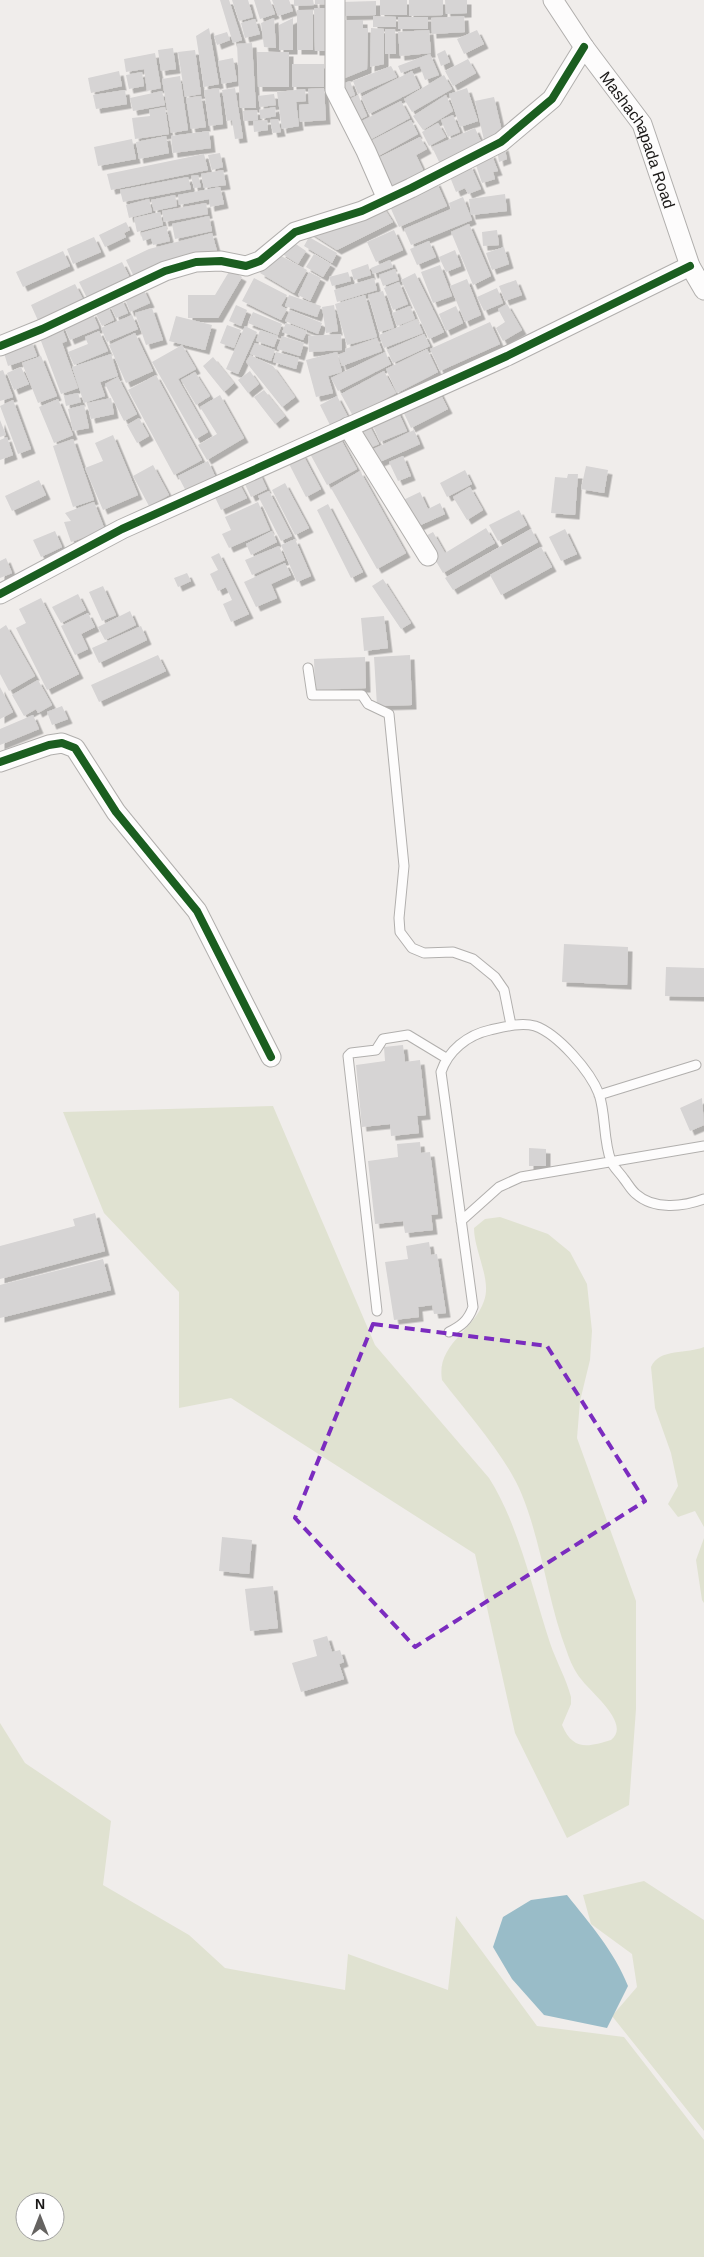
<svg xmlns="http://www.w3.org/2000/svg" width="704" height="2257" font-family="Arial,sans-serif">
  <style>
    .green { fill: #e0e2d1; fill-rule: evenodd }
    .water { fill: #99bcc8 }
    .building { fill: #d6d4d4; filter: url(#shadow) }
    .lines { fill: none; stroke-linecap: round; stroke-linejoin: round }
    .lane-casing { stroke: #b1afad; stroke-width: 11 }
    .street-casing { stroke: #b1afad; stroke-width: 21 }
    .lane { stroke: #fdfcfc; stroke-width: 9 }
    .street { stroke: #fdfcfc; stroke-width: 19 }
    .cycleway-casing { stroke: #fff; stroke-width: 11 }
    .cycleway { stroke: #1b5e20; stroke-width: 8 }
    .marked { fill: none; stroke: #7b2cbf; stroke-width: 4; stroke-dasharray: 10 6; stroke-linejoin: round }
    .labels { text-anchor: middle; stroke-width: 4; stroke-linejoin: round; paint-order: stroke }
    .street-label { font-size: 16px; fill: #1a1817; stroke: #fff }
  </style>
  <defs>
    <filter id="shadow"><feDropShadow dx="4.5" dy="4.5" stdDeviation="0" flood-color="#0004"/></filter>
  </defs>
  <rect width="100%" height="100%" fill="#f0edeb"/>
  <path class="green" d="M273 1106 375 1345 489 1478C518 1523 533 1591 550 1643 556 1661 566 1678 571 1697V1704L562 1725C573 1751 588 1747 611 1740 632 1724 590 1692 581 1679 575 1672 570 1661 567 1652 548 1603 542 1544 522 1495 507 1457 467 1413 442 1380 436 1344 474 1331 484 1301 492 1280 474 1251 474 1228L485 1219 500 1217 548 1234 570 1252 587 1284 592 1331 590 1360 580 1401 577 1438 636 1601V1709L629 1805 567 1838 515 1733 475 1554 231 1398 179 1408V1292L104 1213 63 1112Z
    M704 1347V1527L695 1511 678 1517 668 1504 678 1486 671 1453 655 1408 651 1367C659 1348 688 1354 704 1347Z
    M704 1538V1603L702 1600 696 1560Z
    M0 1723 25 1763 111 1821 103 1885 189 1935 225 1968 345 1990 348 1954 448 1990 456 1916 537 2026 624 2037 704 2140V2257H0ZM25 2202H55V2232H25Z
    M644 1881 704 1920V2131L612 2016 637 1987 632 1954 591 1924 583 1895Z"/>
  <path class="water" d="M567 1895C590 1924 614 1951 628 1986L607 2028 544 2015 512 1979 493 1947 503 1917 531 1900Z"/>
  <path class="building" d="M220 0H229L242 40 233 43Z
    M232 0H248L253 17 239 21Z
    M254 0H270L275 14 260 19Z
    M272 0H289L293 11 278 16Z
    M294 0H313L314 5 294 6Z
    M315 0H329V4H315Z
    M380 0H407V15H380Z
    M409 0H443V15L409 16Z
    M445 0H467V13L446 14Z
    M376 1V15L342 16 341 2Z
    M314 8H330L331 51H315Z
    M297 10H313V50H297Z
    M373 16 396 17V27H373Z
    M464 16 465 32 432 34 431 18Z
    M398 17H428V29H398Z
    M274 18 276 48 264 47 261 23Z
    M293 18V50H279V25Z
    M255 19 260 34 245 38 241 23Z
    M341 20H363V28H368L367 69 340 80Z
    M209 28 219 84 204 87 196 36Z
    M371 28 384 29V64L370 67Z
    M385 29H395L396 54H385Z
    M429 30 431 53 400 56 398 32Z
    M477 30 484 44 464 54 457 39Z
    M227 32 230 40 217 45 214 36Z
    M252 43 256 108H240L237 44Z
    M173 48 176 69 161 71 158 50Z
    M195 50 201 94 185 97 178 52Z
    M445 50 450 62 441 66 437 54Z
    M257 52H289V87H258Z
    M155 53 161 88 147 91 144 69 126 72 124 59Z
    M430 54 439 75 425 80 420 66 401 73 398 66Z
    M233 58 237 81 222 84 218 61Z
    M468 59 476 73 453 86 445 71Z
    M292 64H324V87H292Z
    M391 66 397 77 358 94 353 81Z
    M119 71 122 86 91 93 88 78Z
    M412 71 420 88 369 114 361 97Z
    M142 72 144 86 129 89 126 75Z
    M444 75 452 89 412 112 404 99Z
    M180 76 188 130 171 133 162 79Z
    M350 81 355 95 341 100 335 87Z
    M219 88 223 124 209 126 204 90Z
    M235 88 243 138 235 139 232 120 227 121 222 90Z
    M324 88 326 120 300 122 299 105 309 104 308 89Z
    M467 88 478 121 460 127 449 94Z
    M305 89 306 101 296 102 299 126 282 129 277 92Z
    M125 90 127 104 96 109 93 95Z
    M162 91 165 105 133 111 130 98Z
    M274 94 276 105 260 107 258 96Z
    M358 95 367 116 353 123 343 102Z
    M446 95 453 111 423 130 413 116Z
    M201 96 206 127 191 129 186 98Z
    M494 97 503 136 484 140 475 101Z
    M401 101 410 118 364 143 354 125Z
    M165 107 169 134 135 139 132 118 150 116 149 110Z
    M275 107 276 116 261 119 259 110Z
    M257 110 258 120 244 121 243 111Z
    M453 115 460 132 448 137 441 120Z
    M278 119 281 132 273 133 270 120Z
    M267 120 268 130 254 132 253 121Z
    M411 120 418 134 373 159 365 144Z
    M438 123 446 137 429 146 422 132Z
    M475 128 483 146 440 164 432 147Z
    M209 131 211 148 173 153 171 136Z
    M166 136 169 153 139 159 136 142Z
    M420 137 427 149 416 155 424 172 387 191 372 161Z
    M132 139 136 159 98 166 94 147Z
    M504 146 507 159 499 162 497 149Z
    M220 153 223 167 212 170 208 155Z
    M491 153 498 171 493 172 495 179 482 183 476 165 481 163 479 157Z
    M204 154 208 170 111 190 107 174Z
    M470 164 481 189 468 194 465 188 456 192 450 177Z
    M223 170 226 185 204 188 201 174Z
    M198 175 201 187 194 188 191 176Z
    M188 177 191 189 123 202 120 190Z
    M436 181 447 206 399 227 388 202Z
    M220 187 224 204 210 207 209 199 179 205 178 195Z
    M505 194 507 211 471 215 469 199Z
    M175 195 177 206 154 211 151 200Z
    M463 197 472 220 411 245 404 229 451 209 449 203Z
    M149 199 152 212 129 218 126 205Z
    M206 203 208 214 164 222 162 211Z
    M382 205 393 222 337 250 309 232Z
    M160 212 163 225 137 232 134 218Z
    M209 216 212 231 175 239 172 224Z
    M126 222 130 230 124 233 126 237 105 247 99 235Z
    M469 224 491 276 473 285 451 232Z
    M166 226 170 241 153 245 151 238 143 241 141 233Z
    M394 230 403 250 376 262 367 242Z
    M497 230 499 245 483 246 482 232Z
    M212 233 217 251 135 279 126 260 149 249Z
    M94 237 101 252 73 264 67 249Z
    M309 237 337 253 332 263 304 246Z
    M290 240 306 251 298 264 281 253Z
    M429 241 436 257 417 265 410 249Z
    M504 247 509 264 492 270 486 253Z
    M455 250 461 266 446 272 439 257Z
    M63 251 70 266 23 287 16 272Z
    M272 251 307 270 294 293 260 273Z
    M314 254 331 264 323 277 306 267Z
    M390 260 393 267 373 274 371 268Z
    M122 262 132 282 89 302 79 282Z
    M368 264 371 275 354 280 351 270Z
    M440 265 452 296 433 303 421 272Z
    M395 269 399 280 383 286 379 275Z
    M230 270 242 277 218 318H188V295H215Z
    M309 272 321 278 310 301 298 295Z
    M348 272 351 281 332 286 329 277Z
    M415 273 444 332 429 339 401 280Z
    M254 278 287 295 281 306 287 309 281 320 242 301Z
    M374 278 377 290 337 302 334 290Z
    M467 279 481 315 465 322 450 286Z
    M516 280 522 295 505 301 499 286Z
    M399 282 408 304 393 310 384 288Z
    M75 284 85 303 40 325 31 305Z
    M143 288 150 303 130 312 124 296Z
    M497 288 503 303 484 311 477 297Z
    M383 291 394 328 379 332 368 295Z
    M289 295 321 306 317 317 285 306Z
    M365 295 377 337 347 345 335 304Z
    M121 298 128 313 116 318 109 303Z
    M107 304 114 320 102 326 94 310Z
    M507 304 522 330 503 341 496 328 505 322 498 309Z
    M236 305 247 310 241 326 229 321Z
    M334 305 338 331 326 333 322 307Z
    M410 306 415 319 397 326 392 313Z
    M456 306 463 323 446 331 439 314Z
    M152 308 163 340 146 345 135 313Z
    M290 310 322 323 318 334 285 321Z
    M92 312 99 328 70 340 63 324Z
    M253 312 282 324 278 335 248 323Z
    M132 315 138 329 107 342 101 328Z
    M176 316 212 325 205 350 169 341Z
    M417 319 423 333 384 348 379 335Z
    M490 322 500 344 440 371 430 349Z
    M286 323 307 331 303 340 282 332Z
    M61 325 67 341 62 343 78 388 61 394 38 333Z
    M227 325 241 330 234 348 220 343Z
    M245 326 257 332 238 374 226 369Z
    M260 330 278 336 274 347 256 341Z
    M99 331 108 351 74 365 68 352 88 344 85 337Z
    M135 333 153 371 126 383 109 345Z
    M341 334 342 350 309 352 308 336Z
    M424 334 430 346 393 363 387 350Z
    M282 336 304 343 300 356 277 349Z
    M377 338 382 351 342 366 338 355 345 352V349Z
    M31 340 37 356 8 366 3 350Z
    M255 343 275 350 271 361 250 354Z
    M182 345 196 369 178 379 208 432 196 439 152 362Z
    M427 349 438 372 397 393 386 369Z
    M276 352 299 358 296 369 273 362Z
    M337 352 342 372 328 376 333 393 316 397 306 360Z
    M385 352 391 364 338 391 331 378Z
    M111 354 118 376 100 382 105 396 84 403 72 367Z
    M250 355 273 366 295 397 282 407 246 362Z
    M41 356 57 396 38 403 22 363Z
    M213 357 234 383 224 392 203 366Z
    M21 367 29 384 14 390 7 373Z
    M3 370 13 397 0 401V371Z
    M250 371 259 384 248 393 238 380Z
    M384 371 396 393 353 416 341 394Z
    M195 372 210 396 196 405 181 380Z
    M156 375 202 460 174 475 128 390Z
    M118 377 137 414 124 421 105 384Z
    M438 389 448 409 411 428 401 407Z
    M264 390 285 416 275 424 254 397Z
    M78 393 81 402 66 406 64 396Z
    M220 395 244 438 207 460 198 445 217 434 200 407Z
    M337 396 348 417 331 427 320 405Z
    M111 398 114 414 91 419 87 403Z
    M58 399 73 435 54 443 39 407Z
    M13 400 31 449 18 454 0 406Z
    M84 405 89 428 73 431 68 409Z
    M396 407 407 431 380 442 370 419Z
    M139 418 149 436 137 443 127 425Z
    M0 420 6 435 0 437Z
    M367 421 379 444 365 450 354 428Z
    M414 430 420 444 373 465 367 452Z
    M338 434 357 469 327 485 308 450Z
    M113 435 138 495 103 510 85 468 103 461 95 443Z
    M7 437 13 455 0 460V440Z
    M73 439 94 500 73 507 53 446Z
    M302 453 321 489 306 497 287 460Z
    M403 456 411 476 398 481 389 462Z
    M208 461 216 478 187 493 178 476Z
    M153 465 169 495 149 506 133 476Z
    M586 466 608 470 604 493 581 489Z
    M465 470 472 484 447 497 440 483Z
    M360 471 406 553 377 569 331 488Z
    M259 472 267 489 251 497 243 480Z
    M568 474H578L575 515 551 513 555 477 567 478Z
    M39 480 46 495 12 511 5 496Z
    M238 481 247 498 221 510 213 493Z
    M285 483 309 528 295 535 272 490Z
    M470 487 483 510 467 520 453 497Z
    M269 491 292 536 281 541 258 496Z
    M420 492 428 509 440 503 445 514 414 528 401 501Z
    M94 502 105 530 71 542 64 522 71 521 65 513Z
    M258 502 270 530 229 548 222 534 231 530 225 517Z
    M328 504 363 572 351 578 317 510Z
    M519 510 527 525 498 541 489 525Z
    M486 528 495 543 443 573 422 538 433 532 445 553Z
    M531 529 538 542 453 590 445 578Z
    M565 529 577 554 561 561 549 537Z
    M55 531 62 547 41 557 33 540Z
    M272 531 277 542 251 555 246 544Z
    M295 539 311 576 297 582 281 545Z
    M279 546 285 560 252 575 245 560Z
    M541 547 552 567 501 595 490 575Z
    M219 553 249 614 231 622 223 604 232 600 226 587 218 591 210 574 218 570 211 557Z
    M6 558 12 573 0 578V561Z
    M285 563 291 575 271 584 277 598 256 607 244 582Z
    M187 573 191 581 178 587 174 578Z
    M383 579 411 623 401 629 372 586Z
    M103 586 116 615 102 621 89 592Z
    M78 594 86 610 61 623 52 607Z
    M41 598 79 674 47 690 16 628 26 623 19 609Z
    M130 611 136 625 105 640 98 627Z
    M88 613 95 627 81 634 88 649 75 655 61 626Z
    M384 616 388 648 364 651 361 618Z
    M6 625 35 676 9 691 0 674V629Z
    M141 626 147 640 99 663 92 648Z
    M158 655 166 671 99 702 91 685Z
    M410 655 412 705 377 706 374 657Z
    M365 657 366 688 315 690 314 659Z
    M38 680 52 705 38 713 36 709 24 716 12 695Z
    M0 687 13 712 0 719Z
    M62 706 68 719 52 725 47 712Z
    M33 715 39 729 0 745V729Z
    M564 944 628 947 627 985 562 982Z
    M666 967 704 968V997L665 996Z
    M403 1045 405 1062 420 1060 426 1115 417 1116 419 1133 391 1136 390 1124 362 1127 356 1065 385 1061 384 1047Z
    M702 1098 704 1125 690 1131 680 1108Z
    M420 1142 421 1153 430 1152 438 1214 431 1215 433 1230 405 1233 403 1221 375 1224 368 1161 398 1157 397 1144Z
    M529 1148 546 1149V1166H529Z
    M95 1213 105 1251 0 1279V1246L75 1226 73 1219Z
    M429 1242 431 1255 437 1254 446 1313 434 1314 432 1305 418 1307 419 1317 394 1320 385 1262 408 1259 406 1246Z
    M103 1259 111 1290 0 1318V1285Z
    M222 1537 252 1540 249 1574 219 1571Z
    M273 1586 278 1628 250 1631 245 1589Z
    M327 1636 332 1652 340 1650 344 1662 339 1664 344 1679 301 1692 292 1663 317 1656 313 1640Z"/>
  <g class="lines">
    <g class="lane-casing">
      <path id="lane" d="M308 668 312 695H362L368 704 389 714 404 866 399 918 400 932 412 948 424 953 453 952 473 959 495 977 504 990 511 1025
        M599 1095 696 1065
        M461 1221 499 1187 521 1177 704 1146
        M377 1311 348 1056 351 1053 376 1050 383 1039 408 1035 446 1058
        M449 1332C461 1326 468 1321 473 1307L441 1072C448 1051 467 1035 490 1030 503 1027 521 1022 535 1026 558 1034 590 1071 599 1094 606 1115 603 1140 611 1161 613 1167 620 1173 624 1179 628 1184 631 1190 636 1194 654 1210 683 1207 704 1199"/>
    </g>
    <g class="street-casing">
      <g id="street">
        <path d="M335 0V90L366 151 387 199"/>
        <path id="s1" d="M553 0 584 47 642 124 690 266 704 290"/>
        <path d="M0 346 42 329 165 271 196 262 221 261 246 266 260 261 295 232 362 211 411 188 501 142 552 99 584 47"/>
        <path d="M348 427 428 556"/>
        <path d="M0 594 122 529 507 356 690 266"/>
        <path d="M0 762 49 745 62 743 75 748 116 812 197 911 271 1057"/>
      </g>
    </g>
    <use href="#lane" class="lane"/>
    <use href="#street" class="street"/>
    <g class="cycleway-casing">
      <path id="cycleway" d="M0 346 42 329 165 271 196 262 221 261 246 266 260 261 295 232 362 211 411 188 501 142 552 99 584 47
        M0 594 122 529 507 356 690 266
        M0 762 49 745 62 743 75 748 116 812 197 911 271 1057"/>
    </g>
    <use href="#cycleway" class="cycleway"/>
  </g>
  <path class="marked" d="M373 1324 547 1346 645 1501 415 1647 295 1518Z"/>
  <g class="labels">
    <g class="street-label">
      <text dy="6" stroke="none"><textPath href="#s1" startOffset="165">Mashachapada Road</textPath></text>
    </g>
  </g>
  <g transform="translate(40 2217)"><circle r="24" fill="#ffffff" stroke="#a3a3a2"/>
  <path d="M0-4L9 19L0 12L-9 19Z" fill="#656361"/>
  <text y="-8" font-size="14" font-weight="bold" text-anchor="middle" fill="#1a1817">N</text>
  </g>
</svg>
